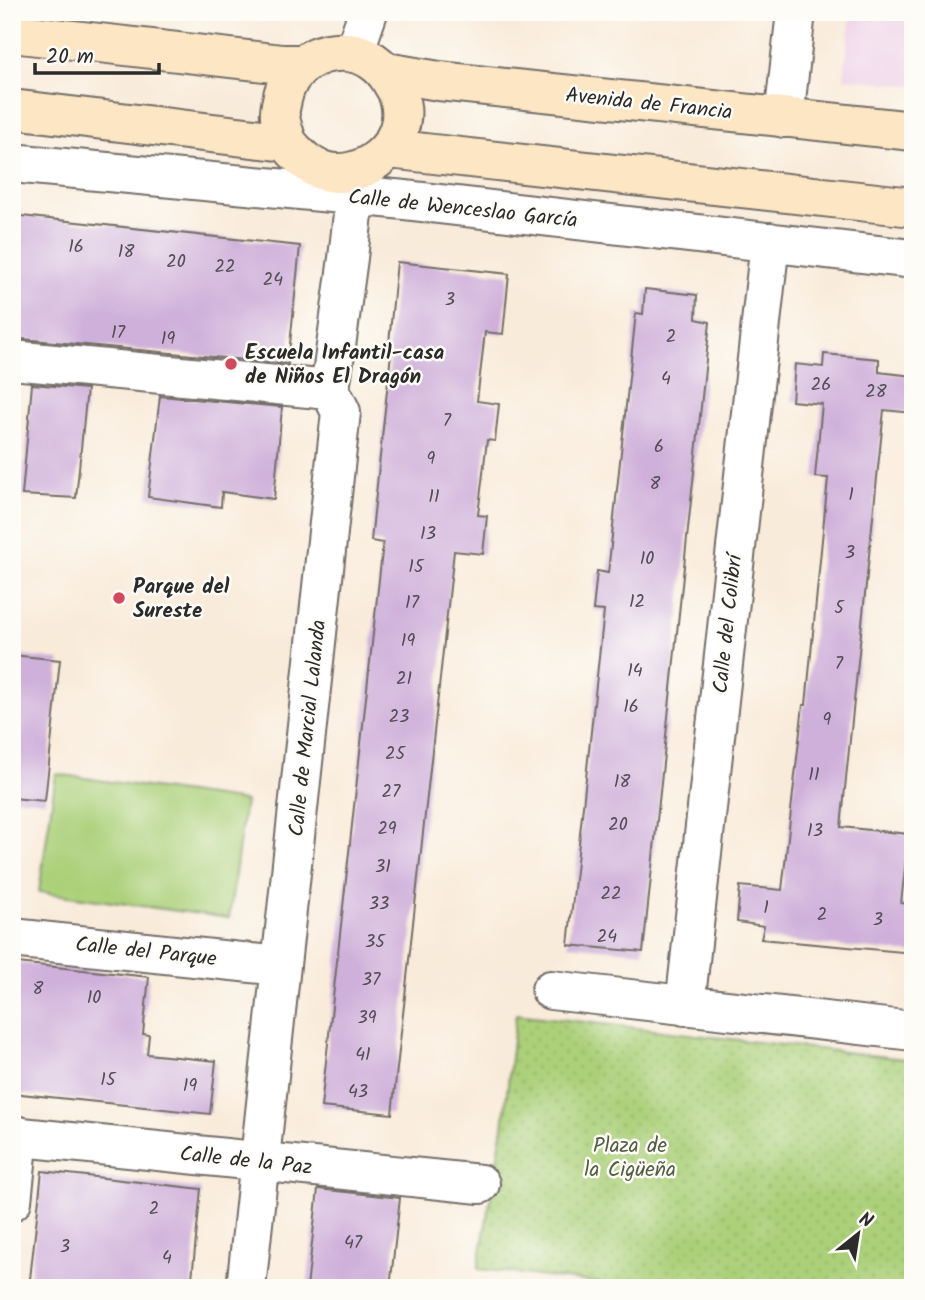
<svg xmlns="http://www.w3.org/2000/svg" width="925" height="1300" font-family="Kalam,sans-serif">
  <style>
    .built { fill: #eed0e8 }
    .park { fill: url(#park-dots); stroke: #6b7e52; stroke-width: 2 }
    .pitch { fill: #abd079; stroke: #6b7e52; stroke-width: 2 }
    .building { fill: #cfb0da }
    .lines { fill: none; stroke-linecap: round; stroke-linejoin: round }
    .street-casing { stroke: #736e68; stroke-width: 42 }
    .secondary-casing { stroke: #736e68; stroke-width: 42 }
    .street { stroke: #fff; stroke-width: 38 }
    .secondary { stroke: #fce6c4; stroke-width: 38 }
    .poi-dot { fill: #d1495b; stroke: #fdfcf7; stroke-width: 2.5 }
    .labels { text-anchor: middle; stroke-width: 5; stroke-linejoin: round; paint-order: stroke }
    .number-label { font-size: 18px; fill: #544c57 }
    .street-label { font-size: 21px; fill: #2b2b2b; stroke: #fdfcf7 }
    .poi-label { font-size: 21px; font-weight: bold; fill: #2b2b2b; stroke: #fdfcf7; text-anchor: start }
    .park-label { font-size: 21px; fill: #515d42; stroke: #fdfcf7 }
  </style>
  <defs>
    <pattern id="park-dots" width="8" height="8" patternUnits="userSpaceOnUse" patternTransform="scale(1.75)"><rect width="8" height="8" fill="#abd079"/><path d="M2 2h.1M6 6h.1" fill="none" stroke="#93b369" stroke-width="1.8" stroke-linecap="round"/></pattern>
  </defs>
  <rect width="100%" height="100%" fill="#fdfcf7"/>
  <filter id="ink" filterUnits="userSpaceOnUse"><feTurbulence type="fractalNoise" baseFrequency=".0143" numOctaves="2"/><feDisplacementMap in="SourceGraphic" scale="14" xChannelSelector="R" yChannelSelector="G"/><feConvolveMatrix kernelMatrix="1 2 1 2 8 2 1 2 1" color-interpolation-filters="sRGB"/></filter>
  <filter id="wash" filterUnits="userSpaceOnUse"><feTurbulence type="fractalNoise" baseFrequency=".00686" numOctaves="4" result="noise"/><feDisplacementMap in="SourceGraphic" scale="28" xChannelSelector="R" yChannelSelector="G"/><feGaussianBlur stdDeviation="1.57" result="paint"/><feColorMatrix in="noise" values="0 0 0 0 0 0 0 0 0 0 0 0 0 0 0 0 0 1.4 0 .05"/><feComposite in="paint" operator="in"/></filter>
  <g filter="url(#wash)">
    <rect width="100%" height="100%" fill="#f9ebda"/>
    <path class="built" d="M851 12H913V86L844 78Z"/>
    <path class="park" d="M516 1014 913 1060V1288H642L478 1269 503 1127Z"/>
    <path class="pitch" d="M56 774 245 801 229 918 39 892Z"/>
    <g id="blocks">
      <path class="building" d="M12 215 300 246 288 364 12 338Z
        M397 262 509 274 503 334 485 332 477 401 499 404 495 441 487 440 478 515 487 516 483 554 454 551 392 1114 321 1107 383 543 371 541 391 353H388Z
        M645 289 697 295 696 319 710 322 643 952 568 945 604 611 593 610 597 571 608 573 636 313 643 314Z
        M824 354 879 359V372L913 376V413L884 410 841 827 909 834 901 903 913 904V953L761 939 764 926 737 922 740 886 782 890 803 705H806L828 478 815 477 822 404 792 401 795 364 823 367Z
        M32 384 87 389 76 498 22 495Z
        M160 396 282 407 274 499 222 492 221 507 148 497Z
        M12 655 60 660 45 801 12 798Z
        M17 963 149 977 143 1034 149 1035 147 1054 216 1061 210 1114 12 1093V1009Z
        M42 1171 201 1189 191 1288H29Z
        M318 1189 400 1198 390 1288H307Z"/>
    </g>
  </g>
  <g filter="url(#ink)">
    <use href="#blocks" fill-opacity="0" stroke="#736e68" stroke-width="2"/>
    <g class="lines">
      <g class="street-casing">
        <path id="street" d="M354 53 368 12
          M784 118 796 12
          M12 163 405 200 913 259
          M12 360 330 390
          M12 938 280 966
          M551 990 913 1031
          M685 1006 770 242
          M12 1136 480 1184
          M12 1201 19 1136
          M246 1288 341 412 330 390 348 258 355 196 354 172"/>
      </g>
      <g class="secondary-casing">
        <path id="secondary" d="M12 33 282 64H302
          M386 72 439 81 913 131
          M12 109 287 142C295 152 303 161 314 167 359 190 416 142 398 95 397 90 393 85 391 81 382 65 366 54 348 52 316 49 288 68 282 100 281 105 279 111 280 116 281 125 285 134 287 142
          M389 149 913 207"/>
      </g>
      <use href="#street" class="street"/>
      <use href="#secondary" class="secondary"/>
    </g>
  </g>
  <g class="poi-dot">
    <circle cx="231" cy="364" r="7"/>
    <circle cx="119" cy="598" r="7"/>
  </g>
  <g class="labels">
    <g class="number-label">
      <text x="76" y="252">16</text>
      <text x="126" y="257">18</text>
      <text x="176" y="267">20</text>
      <text x="225" y="272">22</text>
      <text x="273" y="285">24</text>
      <text x="450" y="305">3</text>
      <text x="118" y="338">17</text>
      <text x="671" y="342">2</text>
      <text x="168" y="344">19</text>
      <text x="666" y="384">4</text>
      <text x="821" y="390">26</text>
      <text x="876" y="397">28</text>
      <text x="447" y="426">7</text>
      <text x="659" y="452">6</text>
      <text x="431" y="464">9</text>
      <text x="655" y="489">8</text>
      <text x="851" y="500">1</text>
      <text x="434" y="502">11</text>
      <text x="428" y="539">13</text>
      <text x="850" y="558">3</text>
      <text x="647" y="564">10</text>
      <text x="416" y="572">15</text>
      <text x="637" y="607">12</text>
      <text x="412" y="608">17</text>
      <text x="839" y="613">5</text>
      <text x="408" y="646">19</text>
      <text x="839" y="669">7</text>
      <text x="635" y="676">14</text>
      <text x="404" y="684">21</text>
      <text x="631" y="712">16</text>
      <text x="399" y="722">23</text>
      <text x="827" y="725">9</text>
      <text x="395" y="759">25</text>
      <text x="814" y="780">11</text>
      <text x="622" y="787">18</text>
      <text x="391" y="797">27</text>
      <text x="618" y="830">20</text>
      <text x="387" y="834">29</text>
      <text x="815" y="836">13</text>
      <text x="383" y="872">31</text>
      <text x="611" y="899">22</text>
      <text x="379" y="909">33</text>
      <text x="766" y="913">1</text>
      <text x="822" y="920">2</text>
      <text x="878" y="925">3</text>
      <text x="607" y="942">24</text>
      <text x="375" y="947">35</text>
      <text x="371" y="985">37</text>
      <text x="38" y="994">8</text>
      <text x="94" y="1003">10</text>
      <text x="367" y="1023">39</text>
      <text x="363" y="1060">41</text>
      <text x="108" y="1085">15</text>
      <text x="190" y="1091">19</text>
      <text x="358" y="1097">43</text>
      <text x="154" y="1214">2</text>
      <text x="353" y="1248">47</text>
      <text x="65" y="1252">3</text>
      <text x="167" y="1263">4</text>
    </g>
    <g class="street-label">
      <text transform="translate(649 103) rotate(6)" y="7">Avenida de Francia</text>
      <text transform="translate(463 208) rotate(6)" y="7">Calle de Wenceslao García</text>
      <text transform="translate(727 624) rotate(-84)" y="7">Calle del Colibrí</text>
      <text transform="translate(307 728) rotate(-84)" y="7">Calle de Marcial Lalanda</text>
      <text transform="translate(146 951) rotate(6)" y="7">Calle del Parque</text>
      <text transform="translate(246 1160) rotate(6)" y="7">Calle de la Paz</text>
    </g>
    <g class="poi-label">
      <text x="245" y="359">Escuela Infantil-casa<tspan x="245" dy="24">de Niños El Dragón</tspan></text>
      <text x="133" y="593">Parque del<tspan x="133" dy="24">Sureste</tspan></text>
    </g>
    <g class="park-label">
      <text x="630" y="1152">Plaza de<tspan x="630" dy="24">la Cigüeña</tspan></text>
    </g>
  </g>
  <rect width="925" height="1300" fill="none" stroke="#fdfcf7" stroke-width="42"/>
  <g transform="translate(858 1234) rotate(30)" stroke="#fdfcf7" stroke-width="5" paint-order="stroke">
  <path d="M0-5L12 26L0 18L-12 26Z" fill="#2b2b2b"/>
  <text y="-10" font-size="19" font-weight="bold" text-anchor="middle" fill="#2b2b2b">N</text>
  </g>
  <path d="M35 63v10h124v-10" fill="none" stroke="#2b2b2b" stroke-width="3.5"/>
  <text x="46" y="63" font-size="21" fill="#2b2b2b" stroke="#fdfcf7" stroke-width="5" paint-order="stroke">20 m</text>
</svg>
